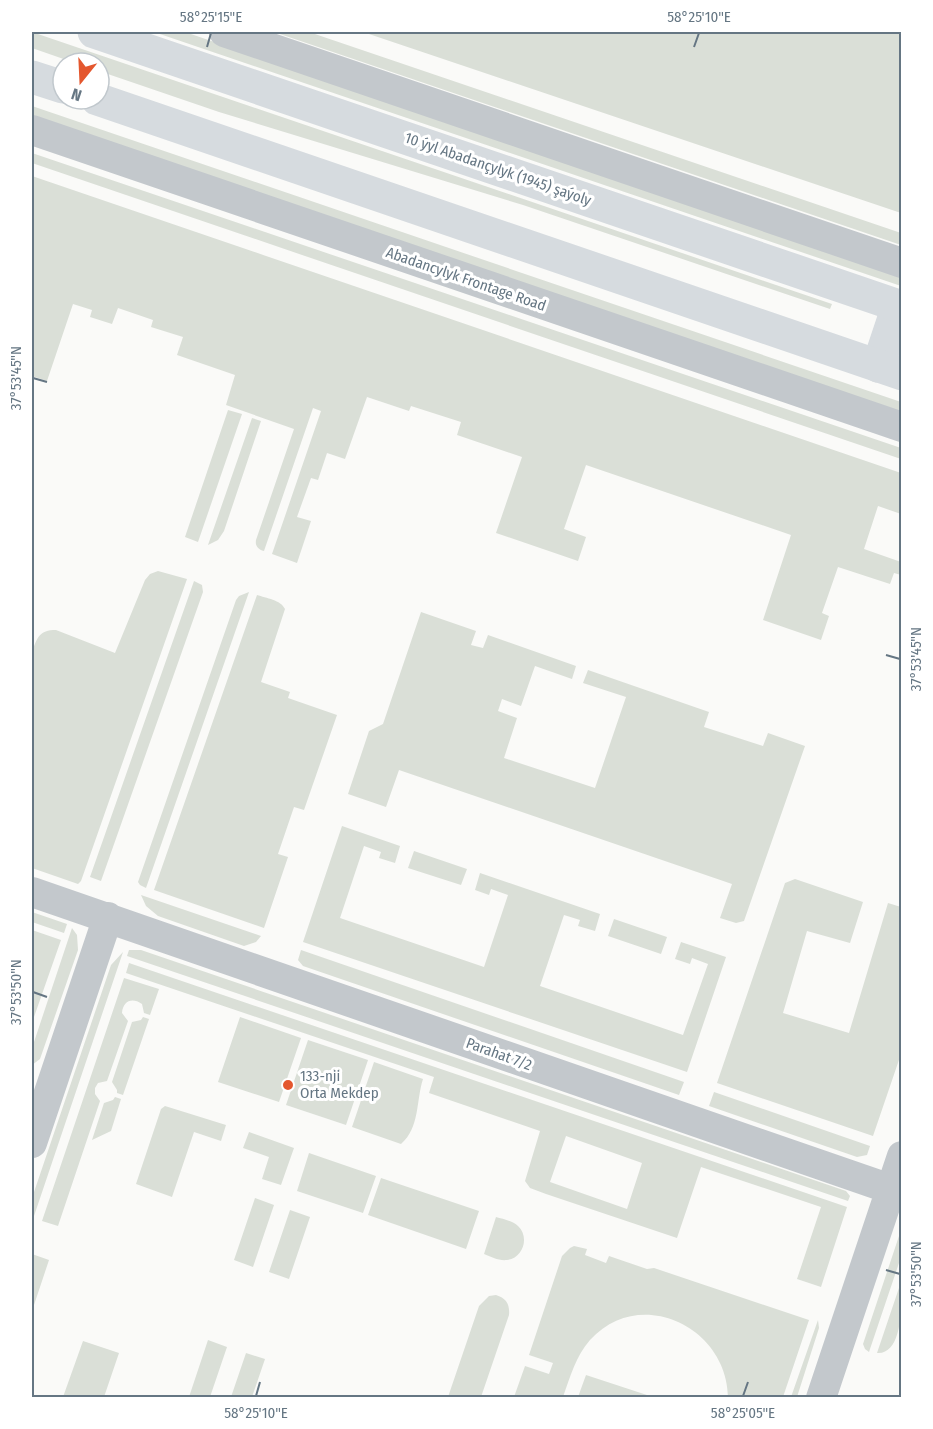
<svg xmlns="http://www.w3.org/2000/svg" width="933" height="1429" font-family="'Fira Sans Condensed',sans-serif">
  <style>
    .green { fill: #dadfd7; fill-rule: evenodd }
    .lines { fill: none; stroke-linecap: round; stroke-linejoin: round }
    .street { stroke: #c3c8cc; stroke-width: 30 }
    .secondary { stroke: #d6dbdf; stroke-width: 33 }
    .primary { stroke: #d6dbdf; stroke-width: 33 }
    .ticks { fill: none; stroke: #657683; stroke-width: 2 }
    .poi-dot { fill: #e4572e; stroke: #fff; stroke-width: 2 }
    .labels { text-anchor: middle; stroke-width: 6; stroke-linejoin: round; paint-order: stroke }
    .street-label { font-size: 15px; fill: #657683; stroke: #fff }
    .poi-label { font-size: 15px; fill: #657683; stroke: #fff; text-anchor: start }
    .neatline { fill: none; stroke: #657683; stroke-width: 2 }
    .ticks-label { font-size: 15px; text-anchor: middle; fill: #657683 }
  </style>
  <rect width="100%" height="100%" fill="#fafaf8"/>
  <path class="green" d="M32 32 832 304 830 309 523 205 219 112 99 71V63H75L32 48Z
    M154 32H185L901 276V286Z
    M274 32H309L901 233V245Z
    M363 32H901V213Z
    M32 106 901 402V414L32 118Z
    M32 153 901 448V459L32 163Z
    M32 176 901 473V514L878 506 864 549 901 562V575L894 573 890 584 838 567 822 613 829 616 821 640 763 620 791 535 586 465 564 529 586 537 578 561 496 533 522 457 457 435 461 422 411 406 409 411 367 397 345 459 327 453 318 480 311 478 297 517 311 521 297 563 272 554 321 411 313 408 264 551C258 549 255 546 256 540L294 429 226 405 235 375 177 355 183 337 151 327 153 320 118 308 112 324 90 317 92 310 73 304 47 381 32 376Z
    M228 410 242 414 198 542 185 537Z
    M252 418 261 421 224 531 218 540 208 545Z
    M158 571 187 579 81 881 78 884 32 868V652C37 638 39 630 56 630L115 653 145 580 150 574Z
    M194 581 202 585 203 592 101 881 90 877Z
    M249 592 146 888 140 885 138 882 236 600 239 596Z
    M257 595C266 598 281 600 285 609L261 682 290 692 288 698 337 715 304 810 294 807 278 854 288 857 264 928 154 890Z
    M421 612 476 631 471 645 483 648 488 635 576 666 572 679 535 666 521 706 502 699 498 711 517 718 504 758 595 788 626 697 583 683 588 670 709 712 704 727 763 746 768 733 805 746 744 921 736 923 720 918 732 884 399 770 386 807 348 794 369 731 383 724Z
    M342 826 400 846 395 863 379 858 381 852 364 846 340 918 484 967 508 895 491 889 489 895 475 890 480 873 600 914 595 931 578 926 580 920 564 915 540 986 683 1035 708 964 692 958 690 964 675 959 681 942 726 957 687 1072 303 942Z
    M414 851 467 869 461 885 408 868Z
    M795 879 863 902 850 943 807 931 783 1013 849 1033 888 903 901 907V1054L873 1136 717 1083 785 883Z
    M141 895 261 936 256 942 244 946 158 916 146 906Z
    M32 912 67 924 64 933 32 922Z
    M614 919 667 937 661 954 608 936Z
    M72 928 77 935 78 950 40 1059 32 1065V1048Z
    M32 930 61 940 34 1017 32 1016Z
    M129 950H141L846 1191 850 1196 848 1201 127 956Z
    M301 950 684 1082 679 1095 303 966 298 960Z
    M123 952 32 1222V1198L111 965Z
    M129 963 847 1207 821 1287 797 1279 821 1207 701 1167 677 1238 546 1194 530 1188 525 1181 540 1131 429 1093 434 1077 126 973ZM566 1136 642 1163 627 1209 550 1182Z
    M124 978 159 989 150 1015 144 1013 142 1004C132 997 123 1001 122 1013L128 1021 107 1081 98 1083 95 1088V1094L100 1101 58 1226 42 1221Z
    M143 1017 149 1019 123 1095 117 1093V1090L112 1082 132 1022 141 1020Z
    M240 1017 301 1038 279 1102 218 1082Z
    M308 1040 368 1060 346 1125 286 1105Z
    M374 1062 423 1079C416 1100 420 1128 401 1144L352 1127Z
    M714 1092 870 1146 867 1155 857 1157 709 1106Z
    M115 1097 121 1099 111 1131 92 1140 104 1103 113 1100Z
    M165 1106 226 1125 221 1141 194 1132 172 1197 136 1184 161 1109Z
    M249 1132 294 1148 281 1185 262 1179 269 1157 243 1148Z
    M309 1153 376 1176 363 1213 297 1191Z
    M381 1178 479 1211 466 1249 368 1215Z
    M255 1198 274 1205 253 1267 234 1260Z
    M290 1210 310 1217 289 1279 269 1272Z
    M496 1217C503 1219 513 1221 518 1226 530 1237 523 1258 507 1260 499 1261 491 1257 484 1254Z
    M901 1230V1257L869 1352 865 1349 863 1344Z
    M574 1246 587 1249 585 1255 606 1263 609 1256 647 1269 654 1268 809 1320 783 1397H728C727 1327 640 1285 590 1340 576 1356 570 1377 563 1397H514L525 1366 549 1374 553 1363 529 1355 562 1256 570 1248Z
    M32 1254 49 1260 32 1311Z
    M901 1282C902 1299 904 1355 877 1353Z
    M496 1295C506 1298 510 1304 509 1315L481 1397H448L479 1306 489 1296Z
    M818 1320 819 1328 797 1397H791Z
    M208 1340 227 1347 210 1397H189Z
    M83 1341 119 1353 104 1397H63Z
    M246 1353 265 1359 252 1397H231Z
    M586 1375 653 1397H578Z"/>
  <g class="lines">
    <path class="street" d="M224 32 902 263
      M32 130 902 427
      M32 892C322 990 611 1093 902 1193
      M32 1143 108 917
      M821 1398 902 1156"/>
    <path class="secondary" d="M878 366 898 306"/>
    <path class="primary" d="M94 32 902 307
      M32 77 63 87
      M97 99 902 374"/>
  </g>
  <path class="ticks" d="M207 47 211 33M694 47 699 33M33 378 47 382M886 655 900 659M33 992 47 997M886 1270 900 1274M256 1396 260 1382M743 1396 748 1382"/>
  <circle class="poi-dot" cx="288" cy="1085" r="6"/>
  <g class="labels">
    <g class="street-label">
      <text transform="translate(498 169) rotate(19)" y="5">10 ýyl Abadançylyk (1945) şaýoly</text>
      <text transform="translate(466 279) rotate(19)" y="5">Abadancylyk Frontage Road</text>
      <text transform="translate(499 1054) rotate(20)" y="5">Parahat 7/2</text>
    </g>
    <g class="poi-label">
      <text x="300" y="1081">133-nji<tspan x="300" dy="17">Orta Mekdep</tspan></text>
    </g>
  </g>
  <rect width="933" height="1429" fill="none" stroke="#ffffff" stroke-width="66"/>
  <g transform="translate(81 81) rotate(198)"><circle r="28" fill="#ffffff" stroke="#c1c8cd" stroke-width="1.5"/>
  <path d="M0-4.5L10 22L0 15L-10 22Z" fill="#e4572e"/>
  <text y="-9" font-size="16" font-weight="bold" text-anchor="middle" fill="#657683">N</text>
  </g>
  <rect x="33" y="33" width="867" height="1363" class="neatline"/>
  <g class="ticks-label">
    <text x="211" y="22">58°25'15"E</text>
    <text x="699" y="22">58°25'10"E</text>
    <text transform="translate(16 378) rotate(-90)" y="5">37°53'45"N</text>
    <text transform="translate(916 659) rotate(-90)" y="5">37°53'45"N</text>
    <text transform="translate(16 992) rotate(-90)" y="5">37°53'50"N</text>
    <text transform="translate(916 1274) rotate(-90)" y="5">37°53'50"N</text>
    <text x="256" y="1418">58°25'10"E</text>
    <text x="743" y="1418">58°25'05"E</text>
  </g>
</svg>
